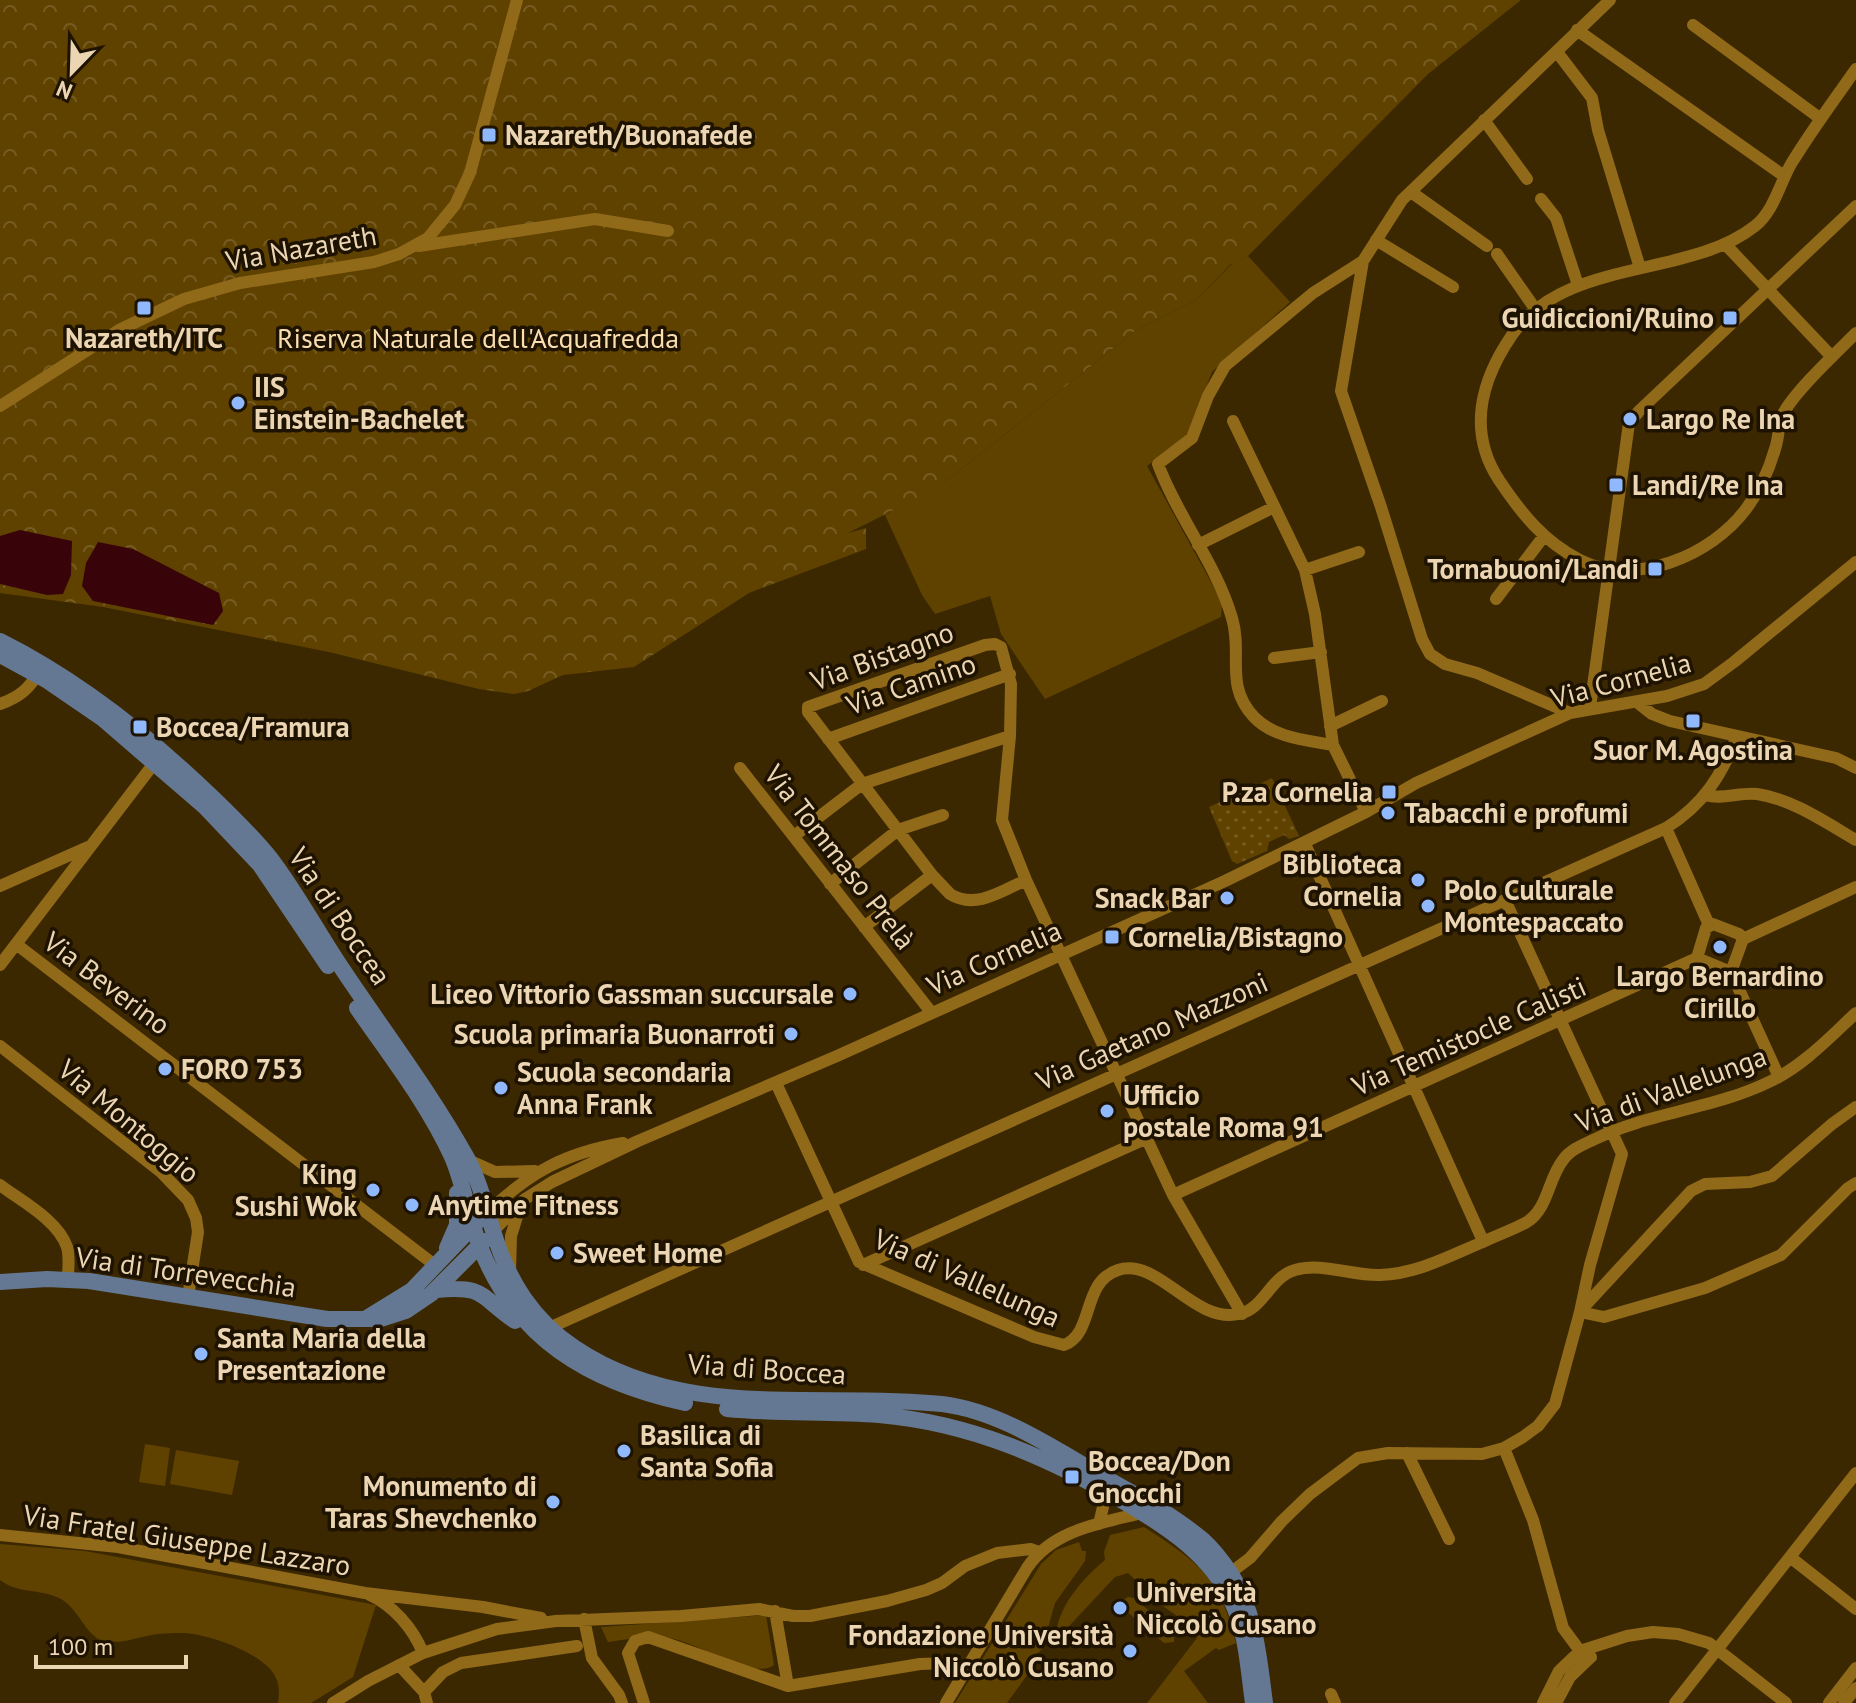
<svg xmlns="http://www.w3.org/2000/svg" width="1856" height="1703" font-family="'PT Sans',sans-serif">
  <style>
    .grass { fill: #5f4200 }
    .forest { fill: url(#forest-crowns) }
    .garden { fill: url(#garden-dots) }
    .water { fill: #39030a }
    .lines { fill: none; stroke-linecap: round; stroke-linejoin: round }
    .minor { stroke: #916a19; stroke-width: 12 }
    .major { stroke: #647893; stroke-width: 16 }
    .poi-dot { fill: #8fb8fd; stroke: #1e1200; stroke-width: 3 }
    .labels { text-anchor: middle; stroke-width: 7; stroke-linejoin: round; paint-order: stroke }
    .poi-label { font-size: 28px; font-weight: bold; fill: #ebd5b2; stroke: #1e1200; text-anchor: start }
    .street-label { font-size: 28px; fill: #ebd5b2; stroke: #1e1200 }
    .park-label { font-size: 28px; fill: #fadeb0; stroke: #1e1200 }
  </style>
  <defs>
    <pattern id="forest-crowns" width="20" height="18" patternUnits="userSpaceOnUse" patternTransform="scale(2)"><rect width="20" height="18" fill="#5f4200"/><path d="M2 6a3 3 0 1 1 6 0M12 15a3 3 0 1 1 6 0" fill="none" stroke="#765c23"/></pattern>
    <pattern id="garden-dots" width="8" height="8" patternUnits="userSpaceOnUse" patternTransform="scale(2)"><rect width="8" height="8" fill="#5f4200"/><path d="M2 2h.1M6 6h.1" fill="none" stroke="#765c23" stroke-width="1.8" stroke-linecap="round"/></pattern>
  </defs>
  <rect width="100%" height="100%" fill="#3c2800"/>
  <path class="grass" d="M1248 256 1290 302 1212 372 1187 437 1147 466 1222 602 1221 617 1045 699 1001 634 990 596 935 614 922 595 885 515 949 479 1135 331 1196 300 1233 263Z
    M145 1444 170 1448 165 1486 139 1482Z
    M176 1450 239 1461 232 1495 170 1484Z
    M1144 1527C1199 1563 1220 1577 1236 1643L1219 1650 1216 1648 1184 1671 1208 1703H1147L1197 1638 1191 1626 1163 1606 1128 1573 1115 1577 1056 1640C1055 1609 1083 1578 1105 1560L1104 1552 1110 1535Z
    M1079 1542 1082 1551H1086L1085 1561 1055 1603 1042 1649 1034 1657 1030 1671 1007 1703H955L1041 1564 1056 1550Z
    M0 1544 85 1551 376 1605 353 1677 311 1703H278C279 1695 280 1686 276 1678 266 1654 209 1634 184 1633 172 1633 158 1633 147 1636 126 1640 120 1645 98 1639 81 1627 76 1603 54 1596 35 1589 17 1593 0 1580Z
    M1128 1597 1134 1598 1174 1632V1642L1164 1643 1125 1610 1122 1601Z
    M766 1615 774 1665C754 1680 701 1646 678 1640 655 1633 631 1639 608 1642L601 1627Z"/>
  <path class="forest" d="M0 0H1521L1428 74 1248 256 1230 265 1196 300 1135 331 949 479 912 501 848 533 866 528V549L749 593 634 667 563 675 528 691 514 694 479 689 329 652 103 607 0 593Z"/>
  <path class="garden" d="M1272 778 1299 836 1289 839 1284 835 1269 842 1267 851 1237 864 1232 861 1209 807Z"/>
  <path class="water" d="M20 530 72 541 71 575 63 594 47 595 0 584V536Z
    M98 542 133 549 219 593 223 611 213 625 93 601 82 586 86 563Z"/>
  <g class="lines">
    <path class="minor" d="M1693 25 1821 119
      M1577 30 1784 176
      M1557 52 1592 98 1598 130 1640 268
      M1856 69C1834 100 1811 131 1791 164 1780 183 1774 211 1755 226 1688 279 1565 257 1512 335 1481 380 1467 431 1499 480 1521 513 1544 542 1580 560 1635 588 1712 555 1746 509 1759 492 1769 470 1775 449 1779 438 1778 425 1783 414 1794 392 1837 352 1856 333
      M1484 120 1527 179
      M1411 192 1487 246
      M1541 199 1556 218 1578 285
      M1376 240 1453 287
      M1725 244 1832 357
      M419 246 595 219 668 231
      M1497 254 1536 310
      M0 406 119 330 184 299 240 283 374 262 399 254 428 238 455 205 470 173 517 0
      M1233 421 1305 570 1315 614 1333 745 1366 812
      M1198 545 1274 507
      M1305 570 1359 552
      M1496 599 1544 536
      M1274 658 1321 652
      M1638 703 1652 714 1670 721 1836 758 1856 768
      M0 704C20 697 30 688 40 670
      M1590 708 1629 423 1640 410 1856 206
      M1570 713 1477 673 1445 664 1430 654 1422 639 1381 507 1341 391 1363 261 1402 200 1610 0
      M1330 726 1382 701
      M828 739 1010 674
      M1333 745C1306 740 1274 738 1254 717 1224 685 1243 655 1232 618 1216 563 1178 518 1158 464L1192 438 1208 396 1225 366 1313 293 1363 261
      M740 768 931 1012
      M1706 795C1721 800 1740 792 1757 794 1792 799 1825 822 1856 840
      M1666 828 1709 925
      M794 836 862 784 1010 736
      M1305 844 1483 1241
      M1026 880 1002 820 1010 736 1011 684 1001 647 995 644 985 645 808 707V712L932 875 950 894C975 910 1002 891 1026 880L1173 1195 1242 1314
      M830 884 898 830 943 815
      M0 886 88 847
      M1505 900 1622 1154 1590 1265 1580 1312
      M1713 924 1739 934 1743 939 1731 972 1697 958 1706 928Z
      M864 927 932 875
      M1743 939 1856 887
      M16 944 436 1266
      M0 965 155 762
      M1731 972 1779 1077
      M0 1046 161 1172 188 1200 196 1218 198 1232 188 1297
      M776 1083 859 1262 1034 1337 1064 1345C1095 1333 1081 1282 1118 1270 1159 1257 1193 1324 1239 1314 1264 1309 1270 1277 1295 1270 1322 1262 1352 1276 1380 1275 1417 1274 1449 1256 1483 1242 1497 1235 1513 1230 1527 1222 1548 1209 1548 1179 1563 1160 1570 1150 1582 1145 1593 1140 1649 1112 1715 1109 1771 1081 1804 1065 1830 1037 1856 1013
      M468 1160 495 1172 535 1171
      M0 1185C21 1201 58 1220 67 1247 70 1257 68 1269 68 1279
      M1173 1195 1697 958
      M488 1212C530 1172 565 1153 623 1143
      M493 1231 525 1199 552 1182 638 1141 837 1056 1225 881 1366 812 1416 783 1570 713 1667 696 1704 684 1734 662 1856 562
      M863 1265 1145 1139
      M510 1271 511 1236 520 1207
      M1582 1309 1691 1191 1705 1184 1750 1182 1772 1176 1832 1124 1856 1107
      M549 1328 1666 828C1703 805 1722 775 1737 736
      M1504 1448 1533 1520 1563 1628 1580 1651 1584 1661
      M1407 1453 1449 1539
      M1099 1524 1103 1507 1099 1488
      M0 1535 118 1547 365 1593 483 1607 541 1618
      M1790 1557 1856 1609
      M1230 1573 1250 1558 1282 1521 1310 1494 1358 1458 1388 1453 1482 1454 1504 1448 1523 1437 1538 1426 1555 1404 1580 1312 1604 1317 1705 1288 1758 1265 1781 1255 1848 1188 1856 1183
      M368 1594C393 1605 413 1628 423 1653
      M775 1611 788 1686
      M584 1619 592 1658 619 1695 622 1703
      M399 1665 424 1692 427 1703
      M424 1692 443 1672 461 1663 577 1646
      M1331 1694 1335 1703
      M333 1703 368 1681 423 1653 497 1629 556 1621 681 1616 759 1609 793 1616H810L887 1601 926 1590 942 1583 965 1566 997 1553 1031 1549 1039 1552
      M644 1703 628 1653 635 1641 648 1637 788 1686 920 1664 947 1663 967 1668
      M946 1703 1027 1568C1052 1530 1101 1523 1142 1513L1145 1510
      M1543 1703 1559 1671 1580 1651 1627 1636 1653 1632 1678 1634 1709 1643 1786 1703
      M1556 1703 1570 1677 1591 1657
      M1675 1703 1856 1473
      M1829 1703 1856 1668
      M1844 1703 1856 1688"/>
    <path class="major" d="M0 641C78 680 146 734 209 794 230 814 252 835 271 859 296 892 316 929 339 964 382 1029 429 1090 467 1158 480 1182 486 1208 494 1234 509 1282 533 1320 575 1348 685 1422 819 1391 942 1404 1000 1411 1055 1449 1104 1477 1138 1496 1173 1515 1203 1540 1214 1550 1223 1562 1231 1574 1256 1613 1259 1658 1265 1703
      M0 655 46 680 103 719 205 807 260 865 328 966
      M357 1008C390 1056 428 1104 452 1157 464 1185 468 1215 479 1244 515 1339 589 1382 685 1403
      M447 1248 457 1225V1193
      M0 1282 47 1279 89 1281 327 1319H381L406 1311 431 1294 484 1241
      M436 1290C485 1285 479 1296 515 1321
      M365 1319 412 1290 479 1220
      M727 1409C778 1414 828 1411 879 1415 971 1423 1050 1458 1128 1504 1170 1529 1211 1556 1232 1602 1247 1634 1248 1669 1253 1703"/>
  </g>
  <g class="poi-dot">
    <rect x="481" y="127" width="16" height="16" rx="4"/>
    <rect x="136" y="300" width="16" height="16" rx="4"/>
    <rect x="1722" y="310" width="16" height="16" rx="4"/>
    <circle cx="238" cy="403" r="8"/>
    <circle cx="1630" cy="419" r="8"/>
    <rect x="1608" y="477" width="16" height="16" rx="4"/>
    <rect x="1647" y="561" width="16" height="16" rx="4"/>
    <rect x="1685" y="713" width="16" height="16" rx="4"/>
    <rect x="132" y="719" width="16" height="16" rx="4"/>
    <rect x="1381" y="784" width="16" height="16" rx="4"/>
    <circle cx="1388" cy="813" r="8"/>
    <circle cx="1418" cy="880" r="8"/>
    <circle cx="1227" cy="898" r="8"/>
    <circle cx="1428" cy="906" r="8"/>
    <rect x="1104" y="929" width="16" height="16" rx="4"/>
    <circle cx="1720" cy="947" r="8"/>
    <circle cx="850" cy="994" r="8"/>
    <circle cx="791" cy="1034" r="8"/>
    <circle cx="165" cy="1069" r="8"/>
    <circle cx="501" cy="1088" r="8"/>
    <circle cx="1107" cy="1111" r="8"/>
    <circle cx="373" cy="1190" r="8"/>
    <circle cx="412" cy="1205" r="8"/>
    <circle cx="557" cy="1253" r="8"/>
    <circle cx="201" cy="1354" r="8"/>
    <circle cx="624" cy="1451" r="8"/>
    <rect x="1064" y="1469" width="16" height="16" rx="4"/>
    <circle cx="553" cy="1502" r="8"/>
    <circle cx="1120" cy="1608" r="8"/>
    <circle cx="1130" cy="1651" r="8"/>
  </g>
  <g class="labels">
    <g class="poi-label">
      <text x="505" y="145">Nazareth/Buonafede</text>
      <text x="1714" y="328" text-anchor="end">Guidiccioni/Ruino</text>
      <text x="144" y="348" text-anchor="middle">Nazareth/ITC</text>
      <text x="254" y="397">IIS<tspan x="254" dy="32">Einstein-Bachelet</tspan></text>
      <text x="1646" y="429">Largo Re Ina</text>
      <text x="1632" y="495">Landi/Re Ina</text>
      <text x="1639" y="579" text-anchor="end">Tornabuoni/Landi</text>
      <text x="156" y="737">Boccea/Framura</text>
      <text x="1693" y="760" text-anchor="middle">Suor M. Agostina</text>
      <text x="1373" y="802" text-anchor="end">P.za Cornelia</text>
      <text x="1404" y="823">Tabacchi e profumi</text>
      <text x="1402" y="874" text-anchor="end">Biblioteca<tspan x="1402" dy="32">Cornelia</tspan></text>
      <text x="1444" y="900">Polo Culturale<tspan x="1444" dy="32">Montespaccato</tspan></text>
      <text x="1211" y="908" text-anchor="end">Snack Bar</text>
      <text x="1128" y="947">Cornelia/Bistagno</text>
      <text x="1720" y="986" text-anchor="middle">Largo Bernardino<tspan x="1720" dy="32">Cirillo</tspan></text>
      <text x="834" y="1004" text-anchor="end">Liceo Vittorio Gassman succursale</text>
      <text x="775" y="1044" text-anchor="end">Scuola primaria Buonarroti</text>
      <text x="181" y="1079">FORO 753</text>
      <text x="517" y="1082">Scuola secondaria<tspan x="517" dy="32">Anna Frank</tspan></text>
      <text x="1123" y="1105">Ufficio<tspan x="1123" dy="32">postale Roma 91</tspan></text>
      <text x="357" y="1184" text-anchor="end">King<tspan x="357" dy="32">Sushi Wok</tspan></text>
      <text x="428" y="1215">Anytime Fitness</text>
      <text x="573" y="1263">Sweet Home</text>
      <text x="217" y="1348">Santa Maria della<tspan x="217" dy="32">Presentazione</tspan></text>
      <text x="640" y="1445">Basilica di<tspan x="640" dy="32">Santa Sofia</tspan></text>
      <text x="1088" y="1471">Boccea/Don<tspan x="1088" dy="32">Gnocchi</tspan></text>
      <text x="537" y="1496" text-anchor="end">Monumento di<tspan x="537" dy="32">Taras Shevchenko</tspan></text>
      <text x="1136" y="1602">Università<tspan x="1136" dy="32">Niccolò Cusano</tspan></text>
      <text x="1114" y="1645" text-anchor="end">Fondazione Università<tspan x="1114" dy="32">Niccolò Cusano</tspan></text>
    </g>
    <g class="street-label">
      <text transform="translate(301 248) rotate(-10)" y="10">Via Nazareth</text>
      <text transform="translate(882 656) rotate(-20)" y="10">Via Bistagno</text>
      <text transform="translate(1621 680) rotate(-15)" y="10">Via Cornelia</text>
      <text transform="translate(911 684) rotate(-19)" y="10">Via Camino</text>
      <text transform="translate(840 857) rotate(52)" y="10">Via Tommaso Prelà</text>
      <text transform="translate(340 916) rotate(56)" y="10">Via di Boccea</text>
      <text transform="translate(994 958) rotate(-24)" y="10">Via Cornelia</text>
      <text transform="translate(107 983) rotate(37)" y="10">Via Beverino</text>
      <text transform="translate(1152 1031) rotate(-24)" y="10">Via Gaetano Mazzoni</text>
      <text transform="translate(1469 1036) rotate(-24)" y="10">Via Temistocle Calisti</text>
      <text transform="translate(1671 1089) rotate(-20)" y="10">Via di Vallelunga</text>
      <text transform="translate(129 1121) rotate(40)" y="10">Via Montoggio</text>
      <text transform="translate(186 1272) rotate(8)" y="10">Via di Torrevecchia</text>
      <text transform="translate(967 1278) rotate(24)" y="10">Via di Vallelunga</text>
      <text transform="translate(767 1369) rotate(4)" y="10">Via di Boccea</text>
      <text transform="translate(187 1540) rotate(9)" y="10">Via Fratel Giuseppe Lazzaro</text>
    </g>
    <g class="park-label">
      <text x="478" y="348">Riserva Naturale dell'Acquafredda</text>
    </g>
  </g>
  <g transform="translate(72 72) rotate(203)" stroke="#1e1200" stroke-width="6" paint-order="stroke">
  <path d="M0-6L14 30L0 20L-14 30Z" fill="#ebd5b2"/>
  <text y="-12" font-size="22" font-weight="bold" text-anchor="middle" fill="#ebd5b2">N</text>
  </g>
  <path d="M36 1655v12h150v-12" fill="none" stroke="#ebd5b2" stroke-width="4"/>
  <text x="48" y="1655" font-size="24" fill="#ebd5b2" stroke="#1e1200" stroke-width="6" paint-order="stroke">100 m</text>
</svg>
